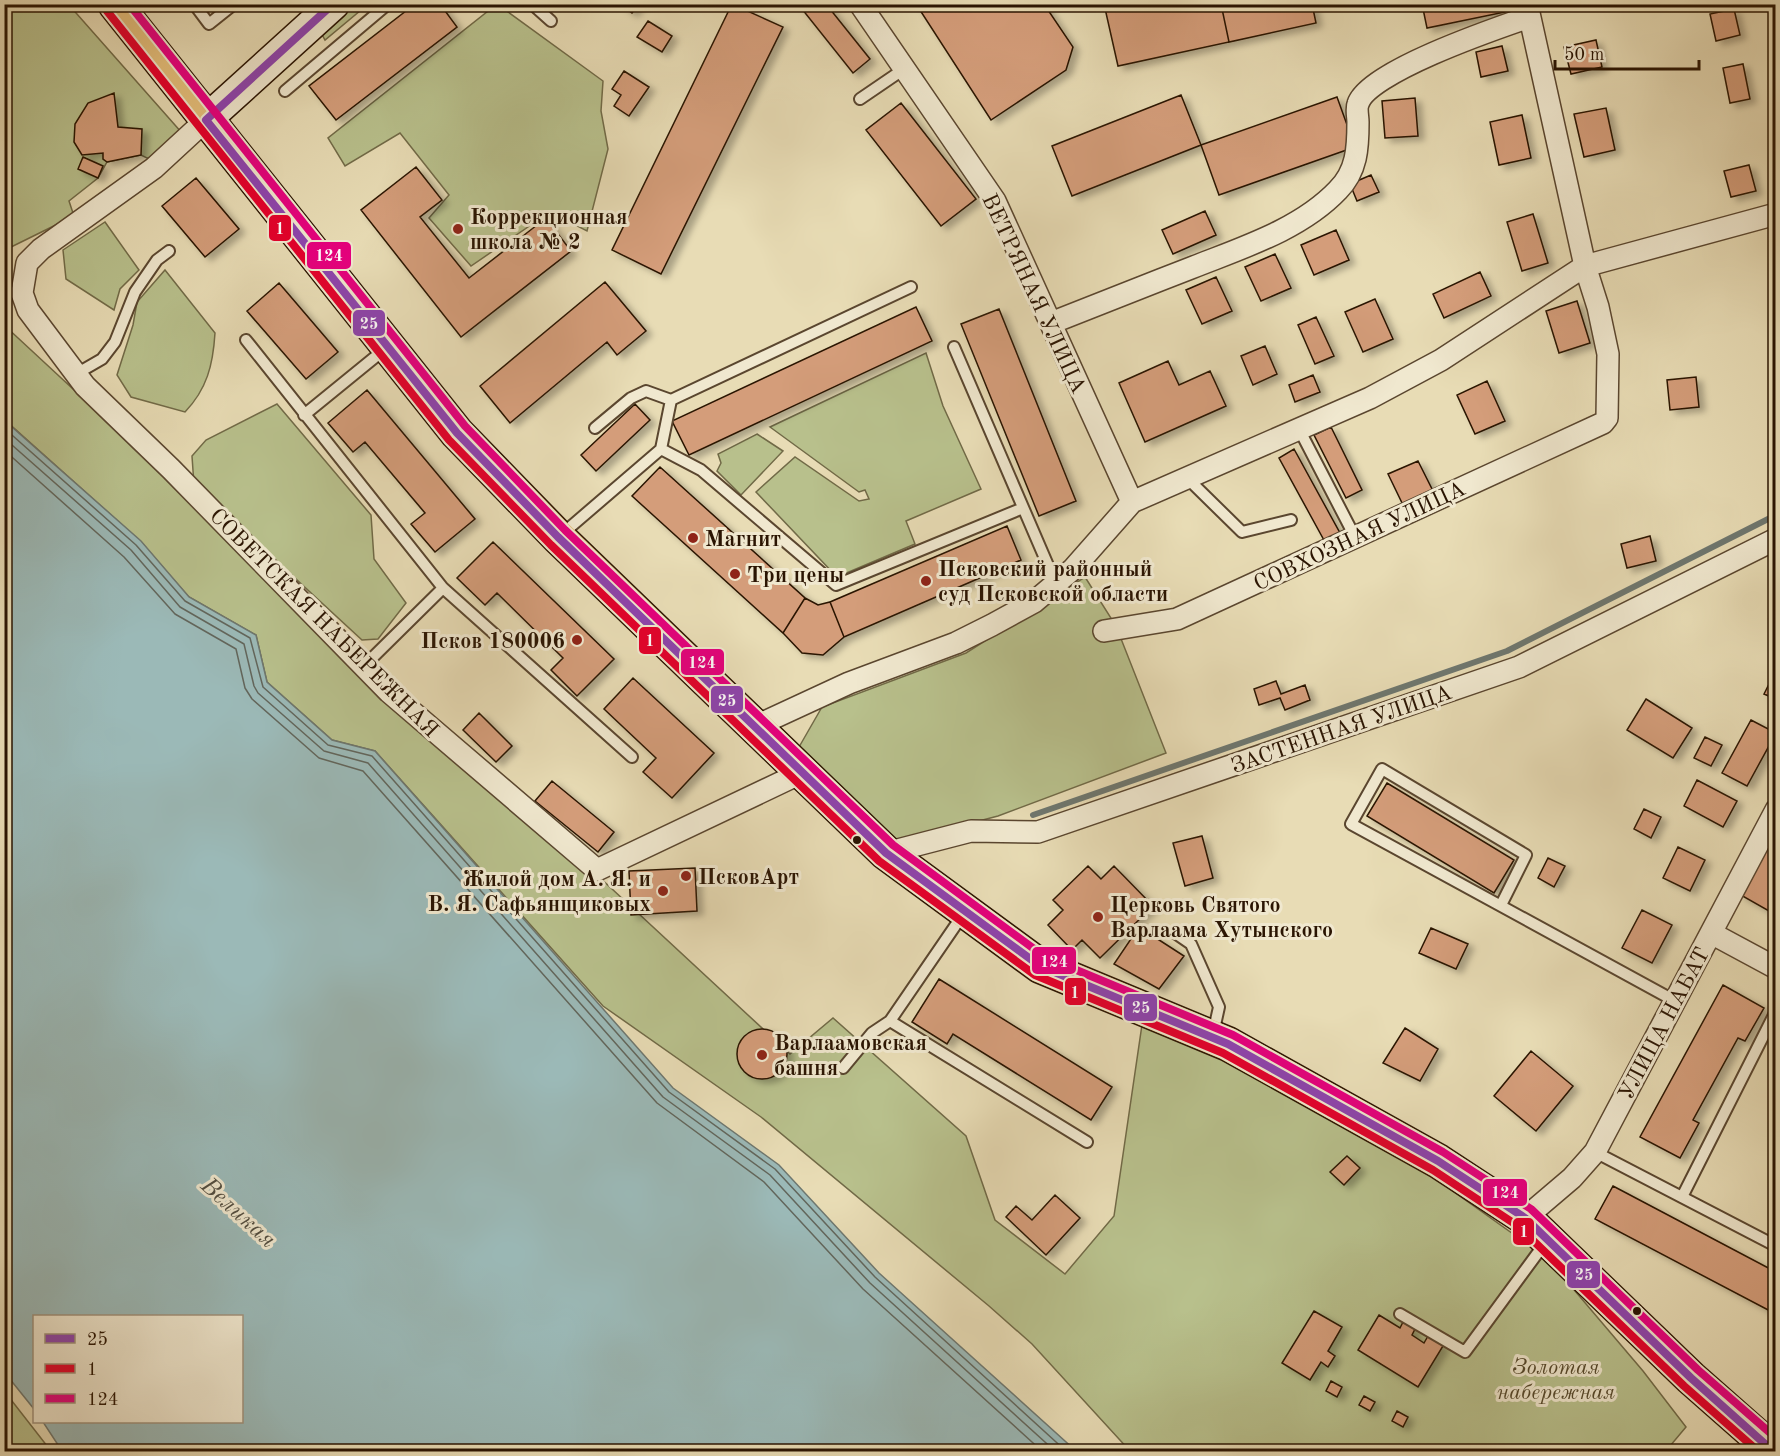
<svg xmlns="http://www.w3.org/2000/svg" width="1780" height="1456" font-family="'Old Standard TT',serif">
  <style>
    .green { fill: #b8c08c; stroke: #716a47; stroke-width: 1.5 }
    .water { fill: #9bb9b7; stroke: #6e776f; stroke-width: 1.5 }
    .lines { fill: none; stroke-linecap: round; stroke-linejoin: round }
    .shore { stroke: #62665c; stroke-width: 1.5 }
    .stream { stroke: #6e776f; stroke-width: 6 }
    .building { fill: #d49d7a; stroke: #2a1402; stroke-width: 1.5; filter: url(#shadow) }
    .lane-casing { stroke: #5a462f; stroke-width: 14 }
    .street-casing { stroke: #5a462f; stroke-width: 24 }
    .secondary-casing { stroke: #2a1402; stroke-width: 33 }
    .primary-casing { stroke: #2a1402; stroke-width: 36 }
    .lane { stroke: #f0e8cf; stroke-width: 10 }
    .street { stroke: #f0e8cf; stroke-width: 21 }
    .secondary { stroke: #f0e8cf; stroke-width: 30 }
    .primary { stroke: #e4be7a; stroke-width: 33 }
    .bus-1-casing { stroke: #f0e8cf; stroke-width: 12 }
    .bus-2-casing { stroke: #f0e8cf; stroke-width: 12 }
    .bus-3-casing { stroke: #f0e8cf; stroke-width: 12 }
    .bus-1 { stroke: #8e44ad; stroke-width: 8 }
    .bus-2 { stroke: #e4002b; stroke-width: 8 }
    .bus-3 { stroke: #e5007d; stroke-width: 8 }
    .poi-dot { fill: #8f2418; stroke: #f0e8cf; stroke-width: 2 }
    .bus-dot { fill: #2a1402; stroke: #f0e8cf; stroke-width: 2 }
    .labels { text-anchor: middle; stroke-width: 6; stroke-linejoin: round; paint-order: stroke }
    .poi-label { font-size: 22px; font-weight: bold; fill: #2a1402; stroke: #f0e8cf; text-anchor: start }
    .street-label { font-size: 22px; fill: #2a1402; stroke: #f0e8cf }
    .park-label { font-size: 22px; font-style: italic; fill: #55482b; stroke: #f0e8cf }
    .water-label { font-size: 24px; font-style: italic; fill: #524e41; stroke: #f0e8cf }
    .line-badge { stroke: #f0e8cf; stroke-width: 2 }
    .badge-label { font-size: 16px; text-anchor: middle; font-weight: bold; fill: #fff }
  </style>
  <defs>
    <filter id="shadow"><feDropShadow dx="6" dy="4" stdDeviation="3" flood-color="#0004"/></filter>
  </defs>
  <rect width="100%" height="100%" fill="#e8dcb5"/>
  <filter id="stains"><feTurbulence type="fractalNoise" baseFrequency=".00333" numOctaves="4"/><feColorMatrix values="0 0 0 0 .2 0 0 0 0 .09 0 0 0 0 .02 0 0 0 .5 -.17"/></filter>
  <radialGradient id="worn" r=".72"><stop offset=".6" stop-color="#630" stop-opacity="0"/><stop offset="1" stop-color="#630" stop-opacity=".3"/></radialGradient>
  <path class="green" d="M497 4 603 81 601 111 608 149 587 231 550 212 471 266 429 218 449 195 400 133 345 166 328 138Z
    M5 5H69L182 133 158 157 147 158 141 155 107 162 98 178 69 201 74 216 5 250Z
    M350 5H367L325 40 320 31Z
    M105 222 139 270 120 289 114 310 66 279 63 250Z
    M165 270 215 333C213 365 207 389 185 412L131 397 117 375 133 325 137 302Z
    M4 325 790 1054 833 1018 966 1136 995 1220 1065 1274 1114 1216 1143 1018 1374 1135 1547 1258 1643 1371 1686 1427 1665 1452 1130 1451 1032 1344 989 1306 761 1117 603 1006 375 751 332 740 267 682 256 635 189 597 140 541 5 420Z
    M926 353 943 406 981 489 906 521 915 544 837 577 756 492 795 457 859 501 869 499 865 490 859 492 770 427Z
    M277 404 371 515 374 559 406 603 378 639 362 640 194 485 192 456 206 440Z
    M757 434 783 451 741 495 717 471 721 463 718 454Z
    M1085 577 1116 626 1166 753 998 816 887 845 795 754 822 707 966 653Z
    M4 1392H5L51 1451H5Z"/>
  <path class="water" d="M4 420 141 541 189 597 256 635 267 682 332 740 375 751 673 1088 779 1165 879 1273 1076 1451H62L43 1422H242V1316H34V1409L5 1373Z"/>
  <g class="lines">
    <path class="shore" d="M4 428 136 545 185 601 250 638 263 687 328 745 372 756 669 1092 775 1169 875 1277 1067 1452
      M4 438 131 550 180 607 244 644 254 686 258 693 324 751 368 763 663 1097 770 1175 870 1283 1056 1452
      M4 450 124 557 175 614 236 649 245 688 252 699 319 758 363 771 657 1103 764 1182 863 1289 1043 1452"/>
    <path class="stream" d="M1033 815 1507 651 1776 515"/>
  </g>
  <path class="building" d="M415 4H440L457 27 336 120 309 86Z
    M620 4H639L632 13Z
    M732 4 783 27 661 274 612 250Z
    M798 4H826L870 59 853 73Z
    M916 4H1044L1073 47 1066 70 991 120Z
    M1104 4H1221L1229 42 1118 66Z
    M1221 4H1312L1316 23 1229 42Z
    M1422 4H1503L1505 12 1427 28Z
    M1734 9 1740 35 1716 41 1710 14Z
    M648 21 672 36 662 52 637 37Z
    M1596 40 1602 67 1571 74 1564 47Z
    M1502 46 1508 71 1481 77 1476 52Z
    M1743 64 1750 99 1730 103 1723 68Z
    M624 71 649 87 629 116 614 106 621 95 612 89Z
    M114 93 118 127 142 129 141 155 107 162 103 159V153L82 155 74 142 75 124 88 103Z
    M1181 95 1201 145 1072 196 1052 146Z
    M1337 97 1355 147 1219 195 1201 145Z
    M1415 98 1418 136 1385 138 1382 101Z
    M901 103 976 199 941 226 866 130Z
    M1606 108 1615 150 1584 157 1574 114Z
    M1522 115 1531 158 1499 165 1490 122Z
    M83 157 103 166 98 178 78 169Z
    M1749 165 1756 191 1731 197 1724 171Z
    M416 167 442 200 420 217 469 278 546 218 571 251 461 337 361 210Z
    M1371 175 1379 192 1357 201 1350 184Z
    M196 178 239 229 205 257 162 206Z
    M1205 211 1216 235 1173 254 1162 230Z
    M1533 214 1548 263 1522 271 1507 222Z
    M1336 230 1349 260 1314 275 1301 245Z
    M1275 254 1291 288 1261 301 1245 267Z
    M1480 272 1491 296 1444 318 1433 294Z
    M1216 277 1232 311 1202 324 1186 290Z
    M605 282 646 331 617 355 607 342 510 423 480 386Z
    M279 283 338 352 306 379 247 311Z
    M1375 299 1393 339 1363 352 1345 312Z
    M1577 301 1590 343 1559 353 1546 311Z
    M916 307 932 341 689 455 672 421Z
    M999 309 1076 501 1039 516 961 324Z
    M1316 317 1334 356 1315 364 1298 325Z
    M1265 346 1277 374 1253 385 1241 356Z
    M1168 361 1179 385 1210 371 1226 406 1145 442 1119 383Z
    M1313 375 1320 392 1295 402 1289 385Z
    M1696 377 1699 407 1670 410 1667 380Z
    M1487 381 1505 421 1475 434 1457 395Z
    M367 390 475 519 435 552 411 524 425 513 365 442 353 452 328 423Z
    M635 404 650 420 596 471 581 455Z
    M1331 427 1362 490 1346 498 1314 435Z
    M1294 449 1340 533 1325 542 1279 458Z
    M1418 461 1434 493 1404 507 1388 474Z
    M660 467 805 598 783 633 632 496Z
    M1007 526 1021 560 844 637 830 602Z
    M1650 536 1656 561 1627 568 1621 544Z
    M493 542 614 659 577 696 551 670 563 658 497 593 485 605 457 578Z
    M805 598 818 605 830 602 844 637 823 655 802 653 783 633Z
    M1776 670V699L1764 694Z
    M633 678 714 753 672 798 643 772 656 758 604 709Z
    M1276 681 1281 694 1305 685 1310 700 1285 710 1280 698 1259 705 1254 689Z
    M1646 699 1692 728 1673 758 1627 730Z
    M479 713 512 746 496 762 463 730Z
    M1751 720 1776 733 1747 786 1722 773Z
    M1705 737 1722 745 1711 766 1694 758Z
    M1697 780 1737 801 1723 827 1684 806Z
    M552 781 614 832 598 852 535 801Z
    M1387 783 1514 860 1494 893 1367 816Z
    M1644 809 1661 817 1651 838 1634 829Z
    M1776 830V915L1739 894Z
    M1202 836 1213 878 1185 886 1173 843Z
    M1678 847 1705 860 1690 891 1663 878Z
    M1548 858 1565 866 1554 887 1538 878Z
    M1088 866 1101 879 1114 866 1153 906 1100 958 1082 940 1072 950 1048 925 1063 910 1053 900Z
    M695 868 697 911 631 915 629 871Z
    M1642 910 1672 925 1652 963 1622 948Z
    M1139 927 1184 956 1159 989 1114 964Z
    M1431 928 1468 944 1456 969 1419 953Z
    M939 979 1112 1087 1091 1120 953 1034 947 1044 912 1022Z
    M1723 985 1764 1008 1745 1041 1738 1038 1693 1120 1699 1123 1680 1158 1640 1137Z
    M1405 1028 1438 1049 1420 1081 1383 1063Z
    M737 1054a25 25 0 1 1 50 0a25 25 0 1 1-50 0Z
    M1531 1051 1573 1086 1536 1131 1494 1096Z
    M1347 1156 1360 1168 1344 1185 1330 1172Z
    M1613 1186 1776 1272V1307L1772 1312 1595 1219Z
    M1055 1195 1080 1218 1046 1255 1006 1217 1016 1206 1032 1220Z
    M1314 1311 1342 1327 1328 1351 1335 1356 1328 1367 1321 1362 1310 1380 1282 1363Z
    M1379 1315 1400 1328 1403 1322 1415 1329 1412 1335 1424 1343 1428 1336 1443 1346 1418 1387 1358 1350Z
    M1331 1381 1342 1387 1337 1397 1326 1391Z
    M1364 1396 1375 1402 1370 1411 1359 1405Z
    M1397 1411 1408 1417 1403 1427 1392 1421Z"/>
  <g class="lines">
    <g class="lane-casing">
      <path id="lane" d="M194 4 209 24 234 4
        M532 4 551 21
        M285 91 388 4
        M860 99 904 69
        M4 292 22 293
        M246 340 443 588 632 757
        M954 347 1056 584
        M76 374 102 359 115 342 135 292 157 260 169 251
        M304 415 385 349
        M595 428 631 398 646 391 671 400
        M1299 429 1355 537
        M661 449 671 400 911 287
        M1187 478 1242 532 1291 520
        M561 535 661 449 701 470 836 585 1023 508
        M364 666 443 588
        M1501 905 1526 855 1382 769 1351 824 1675 1001
        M964 913 890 1021 1087 1142
        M1175 933 1191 944 1219 1007 1213 1034
        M843 1068 872 1033 890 1021
        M1595 1152 1776 1246
        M1682 1197 1776 1011
        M1400 1314 1465 1352 1545 1243"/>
    </g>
    <g class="street-casing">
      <path id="street" d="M860 4 995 201 1132 502
        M206 120 154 168 41 249 27 263 22 293 28 310 85 386 171 469 389 692 597 870 801 773
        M1051 323C1097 305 1144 286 1191 268 1241 248 1300 230 1338 190 1357 171 1358 148 1358 122 1358 117 1356 109 1358 104 1367 72 1497 28 1529 17
        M1104 631 1177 619 1603 423 1607 418 1608 354 1598 307 1585 266 1527 4
        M754 727 849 683 956 643 992 625 1034 602 1073 569 1132 502 1370 398 1441 360 1585 266 1776 214
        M886 853 971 831 1038 832 1519 667 1776 539
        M1711 933 1776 968
        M1525 1218 1572 1178 1595 1152 1776 810"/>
    </g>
    <g class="secondary-casing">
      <path id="secondary" d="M206 120 334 4"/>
    </g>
    <g class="primary-casing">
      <path id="primary" d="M115 4 457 433 558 537 886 853 1040 966 1228 1044 1438 1161 1525 1218 1691 1378 1775 1452"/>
    </g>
    <use href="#lane" class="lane"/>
    <use href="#street" class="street"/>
    <use href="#secondary" class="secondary"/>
    <use href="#primary" class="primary"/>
    <g class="bus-1-casing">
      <path id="bus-1" d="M206 120 457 433 558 537 886 853 1040 966 1228 1044 1438 1161 1525 1218 1691 1378 1774 1452
        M206 120 333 4"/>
    </g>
    <g class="bus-2-casing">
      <path id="bus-2" d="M107 11 449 440 551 545 879 861 1035 975 1223 1053 1433 1170 1518 1226 1684 1386 1759 1452"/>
    </g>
    <g class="bus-3-casing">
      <path id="bus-3" d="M129 4 465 426 565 530 893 845 1045 957 1233 1035 1443 1152 1531 1209 1698 1370 1776 1438"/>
    </g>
    <use href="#bus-1" class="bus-1"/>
    <use href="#bus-2" class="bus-2"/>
    <use href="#bus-3" class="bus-3"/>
  </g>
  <g class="poi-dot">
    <circle cx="458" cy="229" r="6"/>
    <circle cx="693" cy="538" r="6"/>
    <circle cx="735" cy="574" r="6"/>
    <circle cx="926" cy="581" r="6"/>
    <circle cx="577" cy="640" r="6"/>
    <circle cx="686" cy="876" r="6"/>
    <circle cx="663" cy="891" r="6"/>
    <circle cx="1098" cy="917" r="6"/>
    <circle cx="762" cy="1055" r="6"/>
  </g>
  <g class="bus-dot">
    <circle cx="857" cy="840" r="5"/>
    <circle cx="1637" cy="1311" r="5"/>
  </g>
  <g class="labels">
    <g class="poi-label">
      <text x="470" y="224">Коррекционная<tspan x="470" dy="25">школа № 2</tspan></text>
      <text x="705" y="546">Магнит</text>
      <text x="938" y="576">Псковский районный<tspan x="938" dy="25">суд Псковской области</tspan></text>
      <text x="747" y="582">Три цены</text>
      <text x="565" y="648" text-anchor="end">Псков 180006</text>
      <text x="698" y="884">ПсковАрт</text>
      <text x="651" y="886" text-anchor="end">Жилой дом А. Я. и<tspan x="651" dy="25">В. Я. Сафьянщиковых</tspan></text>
      <text x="1110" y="912">Церковь Святого<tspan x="1110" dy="25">Варлаама Хутынского</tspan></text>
      <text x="774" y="1050">Варлаамовская<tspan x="774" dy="25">башня</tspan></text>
    </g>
    <g class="street-label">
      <text transform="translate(1035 293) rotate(65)" y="8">ВЕТРЯНАЯ УЛИЦА</text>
      <text transform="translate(1359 535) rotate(-25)" y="8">СОВХОЗНАЯ УЛИЦА</text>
      <text transform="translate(325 622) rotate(45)" y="8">СОВЕТСКАЯ НАБЕРЕЖНАЯ</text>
      <text transform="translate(1341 728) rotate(-19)" y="8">ЗАСТЕННАЯ УЛИЦА</text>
      <text transform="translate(1663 1023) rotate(-62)" y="8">УЛИЦА НАБАТ</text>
    </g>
    <g class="park-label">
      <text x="1556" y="1374">Золотая<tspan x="1556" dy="25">набережная</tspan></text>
    </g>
    <g class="water-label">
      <text transform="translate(239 1212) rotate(42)" y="8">Великая</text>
    </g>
  </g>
  <g class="line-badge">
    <rect x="268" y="214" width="24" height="28" rx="6" fill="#e4002b"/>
    <rect x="306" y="241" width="46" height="29" rx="6" fill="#e5007d"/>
    <rect x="352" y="309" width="34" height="28" rx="6" fill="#8e44ad"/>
    <rect x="638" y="626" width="24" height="29" rx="6" fill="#e4002b"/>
    <rect x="680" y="648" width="45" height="28" rx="6" fill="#e5007d"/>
    <rect x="710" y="685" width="34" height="29" rx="6" fill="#8e44ad"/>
    <rect x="1031" y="946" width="46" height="29" rx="6" fill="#e5007d"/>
    <rect x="1064" y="977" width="23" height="29" rx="6" fill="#e4002b"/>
    <rect x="1123" y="993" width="35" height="29" rx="6" fill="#8e44ad"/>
    <rect x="1482" y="1178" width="46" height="29" rx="6" fill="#e5007d"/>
    <rect x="1512" y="1217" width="23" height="29" rx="6" fill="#e4002b"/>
    <rect x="1566" y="1260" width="35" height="29" rx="6" fill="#8e44ad"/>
  </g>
  <g class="badge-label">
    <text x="280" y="234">1</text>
    <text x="329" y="261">124</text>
    <text x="369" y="329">25</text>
    <text x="650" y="646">1</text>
    <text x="702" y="668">124</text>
    <text x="727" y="706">25</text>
    <text x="1054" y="967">124</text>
    <text x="1075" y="998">1</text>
    <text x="1141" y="1013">25</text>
    <text x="1505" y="1198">124</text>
    <text x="1524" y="1237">1</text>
    <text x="1584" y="1280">25</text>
  </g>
  <rect width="1780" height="1456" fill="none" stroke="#e8dcb5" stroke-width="24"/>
  <rect x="6" y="6" width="1768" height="1444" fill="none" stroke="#2a1402" stroke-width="3"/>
  <rect x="12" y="12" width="1756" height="1432" fill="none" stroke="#2a1402" stroke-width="1.5"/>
  <rect x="33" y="1315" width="210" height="108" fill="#f0e8cf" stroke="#a1937d" stroke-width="1.5"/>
  <rect x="45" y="1334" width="30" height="9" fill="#8e44ad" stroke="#a1937d" stroke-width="1.5"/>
  <text x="87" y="1345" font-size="18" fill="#2a1402">25</text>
  <rect x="45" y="1364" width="30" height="9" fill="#e4002b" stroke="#a1937d" stroke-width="1.5"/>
  <text x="87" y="1375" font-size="18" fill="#2a1402">1</text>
  <rect x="45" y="1394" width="30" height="9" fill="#e5007d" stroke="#a1937d" stroke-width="1.5"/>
  <text x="87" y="1405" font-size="18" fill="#2a1402">124</text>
  <path d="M1555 60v9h144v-9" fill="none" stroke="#2a1402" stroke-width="3"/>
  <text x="1564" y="60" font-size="18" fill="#2a1402" stroke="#f0e8cf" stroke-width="4.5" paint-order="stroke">50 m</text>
  <rect width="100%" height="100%" filter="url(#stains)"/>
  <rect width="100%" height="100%" fill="url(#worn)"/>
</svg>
